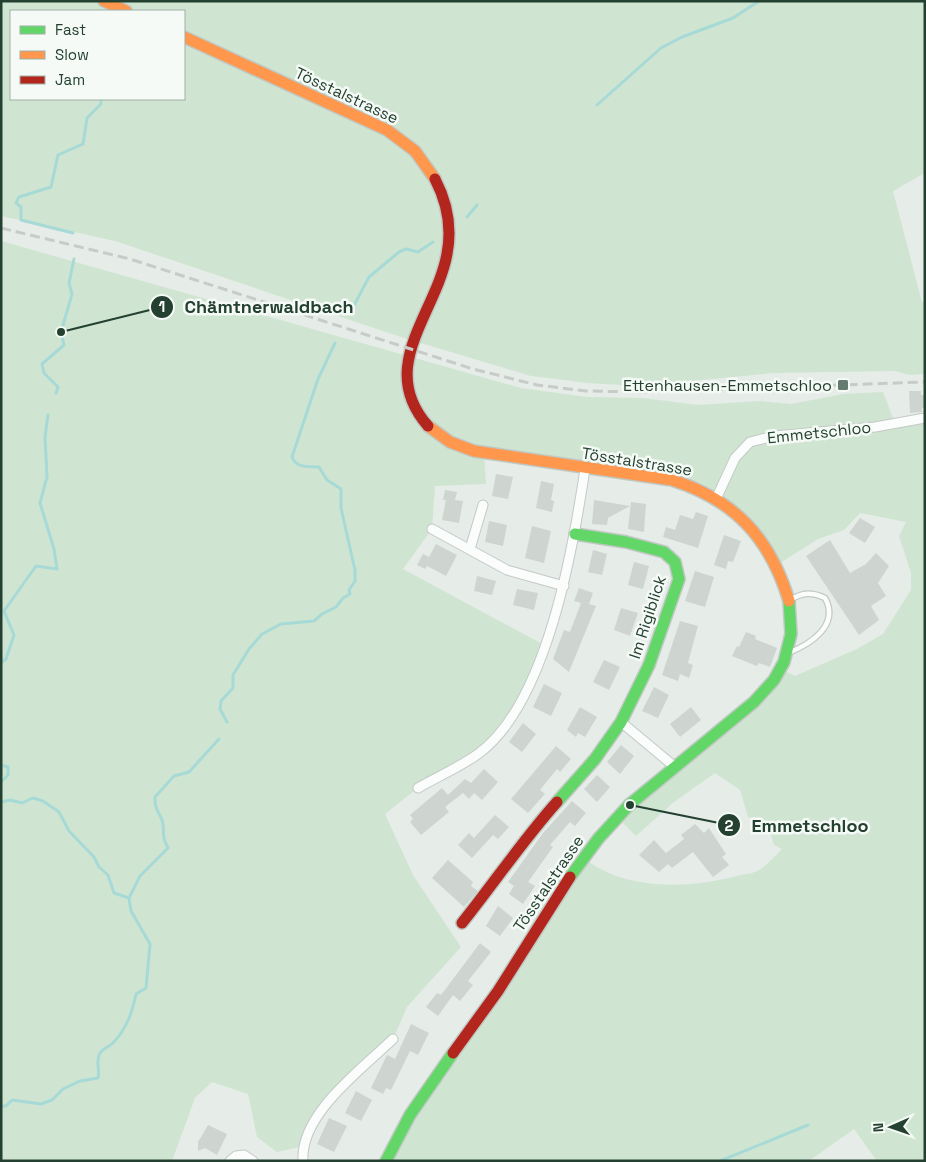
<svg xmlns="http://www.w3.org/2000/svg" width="926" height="1162" font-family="'Space Grotesk',sans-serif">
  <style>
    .green { fill: #cfe5d1; fill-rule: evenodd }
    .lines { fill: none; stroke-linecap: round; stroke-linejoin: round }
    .stream { stroke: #a7dad6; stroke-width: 3 }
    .building { fill: #ced5d1 }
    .lane-casing { stroke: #c3c9c5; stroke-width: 7 }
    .street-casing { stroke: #c3c9c5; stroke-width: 11 }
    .fast-casing { stroke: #c0c8c3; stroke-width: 14 }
    .slow-casing { stroke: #c0c8c3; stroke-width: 14 }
    .jam-casing { stroke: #c0c8c3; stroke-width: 14 }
    .lane { stroke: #fbfcfc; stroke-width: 4.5 }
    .street { stroke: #fbfcfc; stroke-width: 9 }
    .fast { stroke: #63d668; stroke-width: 11 }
    .slow { stroke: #ff974d; stroke-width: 11 }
    .jam { stroke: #b3261e; stroke-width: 11 }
    .rail { stroke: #c8ccc9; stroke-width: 3; stroke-dasharray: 10 5; stroke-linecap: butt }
    .poi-dot { fill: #677c71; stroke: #f5faf6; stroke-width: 2 }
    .labels { text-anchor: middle; stroke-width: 5; stroke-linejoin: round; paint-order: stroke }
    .street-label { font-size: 16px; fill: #234031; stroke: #f5faf6 }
    .poi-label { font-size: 16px; fill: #234031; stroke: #f5faf6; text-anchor: end }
    .leader { fill: none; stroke: #234031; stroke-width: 2 }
    .callout-dot { fill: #234031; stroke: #f5faf6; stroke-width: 2 }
    .mark-label { font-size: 15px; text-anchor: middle; font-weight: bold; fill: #fff }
    .callout-label { font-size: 18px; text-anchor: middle; font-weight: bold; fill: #234031; stroke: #f5faf6; stroke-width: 5; stroke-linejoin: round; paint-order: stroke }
  </style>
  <rect width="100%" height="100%" fill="#e6ece8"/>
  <path class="green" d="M1 1H925V173L893 191 922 302H925V374L910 375 895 371 773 373 640 386 587 383 531 376 404 338 115 241 1 216ZM11 11H184V99H11Z
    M1 241 521 388 587 397 643 398 698 405 759 401 791 404 843 394 883 392 895 423 925 418V1161H877L854 1129 809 1161H386L582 857C624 891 688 889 737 876 744 874 753 874 759 870 767 865 775 856 782 849L774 845 767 822 748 817 740 790 715 773 674 802 636 836 617 817 675 767 781 669 795 676 857 649 883 634 911 590V573L899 536 906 522 860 513 844 530 818 539 777 565 765 546 703 490 484 453 486 484 435 486 432 529 403 569 544 645 520 705 478 754 418 788 385 814 413 875 461 947 407 1007 393 1039 322 1108 304 1146 277 1152 257 1137 248 1094 212 1082 195 1098 172 1161H1Z"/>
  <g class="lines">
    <path class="stream" d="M597 105 661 48 682 37 733 18 759 1
      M467 217 477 205
      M73 233 21 220V207L16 203 19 197 51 187 58 155 83 144 87 118 101 104V99
      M350 313 369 277 399 252 406 249 418 252 433 242
      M56 393 58 387 44 373 42 364 64 345 61 332 72 294 69 283 74 259
      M1 663 6 659 14 635 4 611 36 566 57 569 54 549 40 503 47 477 45 437 48 415
      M227 722 220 709 221 701 233 688V675L249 649 262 634 281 624 314 621 322 614 336 607 343 598 350 594 349 590 355 581V570L341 508V489L327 480 319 467C308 466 297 469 292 457L318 379 335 343
      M1 765 8 767V775L1 782
      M1 802 10 800 22 803 33 798 43 801 59 812 69 831 94 857 99 867 108 875 114 893 129 898
      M1 1106H6L12 1100 41 1104 52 1100 63 1089 80 1081 98 1078C100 1070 96 1064 99 1055 102 1048 108 1048 113 1043 127 1028 132 1013 136 994L146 988 150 944 131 911 129 898 140 876 168 848C162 837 164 835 163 824 162 814 154 812 155 797L174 776 189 772 219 739
      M720 1161 808 1125"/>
  </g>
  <path class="building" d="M909 391H921V395H925V408H922V412L910 413Z
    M496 474 513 477 508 499 492 496Z
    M541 481 554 484 551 500 554 501 552 512 536 508Z
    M445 490 457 492 455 500 463 501 459 523 442 520 446 500H443Z
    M594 500 630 506 608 518 607 525 592 524Z
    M631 502 646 504 644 532 628 529Z
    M696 512 708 516 698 548 663 537 666 527 675 530 680 515 693 519Z
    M860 518 875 527 865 543 849 533Z
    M489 521 507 525 503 546 485 542Z
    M532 526 551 531 544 563 525 558Z
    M724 535 741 541 733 562 728 561 726 569 714 565Z
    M830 540 850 573 866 564 876 553 889 566 878 583 886 596 871 606 879 620 859 635 806 556Z
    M436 544 457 555 446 576 427 566 425 569 417 565 423 554 429 557Z
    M593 550 607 554 602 575 588 572Z
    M634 562 649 566 643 589 628 585Z
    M695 571 714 577 705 607 685 601Z
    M477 576 496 581 492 595 474 591Z
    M579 588 593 593 589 604 596 606 569 672 553 659 564 630 570 632 581 603 574 601Z
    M517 589 538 593 534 610 513 605Z
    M621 608 638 613 630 636 614 630Z
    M680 621 698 626 689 659 688 663 693 665 689 678 680 674 678 681 662 675Z
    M746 632 756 636 755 639 777 648 770 667 759 663 757 666 732 656 737 646 739 647Z
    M604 660 620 667 609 690 593 682Z
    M544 684 562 693 551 716 533 707Z
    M654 687 669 695 658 718 642 711Z
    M580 707 597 717 585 737 578 733 576 737 567 730Z
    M691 707 701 720 680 737 670 724Z
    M523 723 536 734 522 752 509 742Z
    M621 745 634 756 620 774 607 762Z
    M556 746 571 759 560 772 557 769 540 790 545 794 528 813 511 799Z
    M484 769 498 782 482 800 474 793 469 799 463 793 445 807 449 812 421 835 410 822 413 819 410 815 442 788 448 795 465 779 471 783Z
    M597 775 610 787 597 802 584 789Z
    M572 801 586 813 575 826 570 822 550 845 553 847 528 882 535 886 523 904 509 894 514 886 508 882 543 833Z
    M495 815 509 827 498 839 493 835 472 858 458 845 469 833 474 838Z
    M695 824 704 833 709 828 726 854 722 857 729 865 713 877 693 852 672 868 668 864 659 872 639 855 654 840 666 853 684 839 681 835Z
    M448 860 473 882 471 886 478 891 464 907 432 878Z
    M498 906 513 918 500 936 486 926Z
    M480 943 491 952 468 981 473 985 460 1001 453 995 438 1016 426 1007 437 993 441 995Z
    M411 1024 429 1033 418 1055 410 1051 391 1090 386 1088 383 1094 371 1088 387 1055 395 1059Z
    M356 1091 372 1100 361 1121 345 1113Z
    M329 1118 347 1126 334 1152 317 1144Z
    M208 1125 227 1134 217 1155 205 1148 198 1151V1142Z"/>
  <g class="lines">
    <g class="lane-casing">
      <path id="lane" d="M788 653C811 644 840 625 825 598 812 592 803 592 790 600"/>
    </g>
    <g class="street-casing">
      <path id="street" d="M716 499 735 458 750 442 774 436 875 427 925 418
        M432 529 507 570 564 586
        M470 549 483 505
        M621 722 675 767
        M418 788C437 777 460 767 478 754 547 704 573 549 585 469
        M230 1161 236 1156 244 1155 253 1161
        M303 1161C300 1114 361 1070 393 1039"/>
    </g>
    <g class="fast-casing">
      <path id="fast" d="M557 802 595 759 621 722 649 665 679 579 675 562 664 552 626 542 575 534
        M570 877 598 839 629 805 754 702 774 680 784 662 791 634 789 601
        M386 1161 410 1115 453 1053"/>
    </g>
    <g class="slow-casing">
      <path id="slow" d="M104 1 126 11
        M184 37 387 130 415 151 435 179
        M428 426 450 442 474 451 672 480C735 500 770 538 789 601"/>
    </g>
    <g class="jam-casing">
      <path id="jam" d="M428 426C376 367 436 314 447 254 452 228 447 202 435 179
        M462 923C494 883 523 840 557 802
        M453 1053 498 991 570 877"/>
    </g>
    <use href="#lane" class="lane"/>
    <use href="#street" class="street"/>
    <use href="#fast" class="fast"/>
    <use href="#slow" class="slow"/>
    <use href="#jam" class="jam"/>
    <path class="rail" d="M1 228 130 259 473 369 537 385 586 391 642 392 925 382"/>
  </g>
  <rect class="poi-dot" x="837" y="379" width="12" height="12" rx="2.5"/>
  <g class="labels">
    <g class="street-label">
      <text transform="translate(347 95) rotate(25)" y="6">Tösstalstrasse</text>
      <text transform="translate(819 432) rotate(-6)" y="6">Emmetschloo</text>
      <text transform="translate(637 461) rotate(9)" y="6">Tösstalstrasse</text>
      <text transform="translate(647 617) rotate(-72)" y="6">Im Rigiblick</text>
      <text transform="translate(548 883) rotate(-56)" y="6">Tösstalstrasse</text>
    </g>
    <g class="poi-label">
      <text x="832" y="391">Ettenhausen-Emmetschloo</text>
    </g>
  </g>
  <path class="leader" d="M61 332L162 307M630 805L729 825"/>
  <g class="callout-dot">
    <circle cx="61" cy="332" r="5"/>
    <circle cx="630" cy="805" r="5"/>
    <circle cx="162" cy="307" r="12"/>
    <circle cx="729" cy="825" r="12"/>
  </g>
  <g class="mark-label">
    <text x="162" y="312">1</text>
    <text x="729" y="831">2</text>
  </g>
  <g class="callout-label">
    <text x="269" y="313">Chämtnerwaldbach</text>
    <text x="810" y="832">Emmetschloo</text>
  </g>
  <rect width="926" height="1162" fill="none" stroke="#234031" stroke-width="5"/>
  <rect x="10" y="10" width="175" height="90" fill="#f5faf6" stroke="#a1b0a7"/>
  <rect x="20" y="26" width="25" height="8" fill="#63d668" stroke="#a1b0a7"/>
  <text x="55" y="35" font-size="15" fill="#234031">Fast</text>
  <rect x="20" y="51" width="25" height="8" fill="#ff974d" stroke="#a1b0a7"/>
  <text x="55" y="60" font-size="15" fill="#234031">Slow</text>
  <rect x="20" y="76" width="25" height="8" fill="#b3261e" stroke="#a1b0a7"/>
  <text x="55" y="85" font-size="15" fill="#234031">Jam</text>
  <g transform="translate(891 1127) rotate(268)" stroke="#f5faf6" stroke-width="4" paint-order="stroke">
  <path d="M0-4L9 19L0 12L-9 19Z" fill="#234031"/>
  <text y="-8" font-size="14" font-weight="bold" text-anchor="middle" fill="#234031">N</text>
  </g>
</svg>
